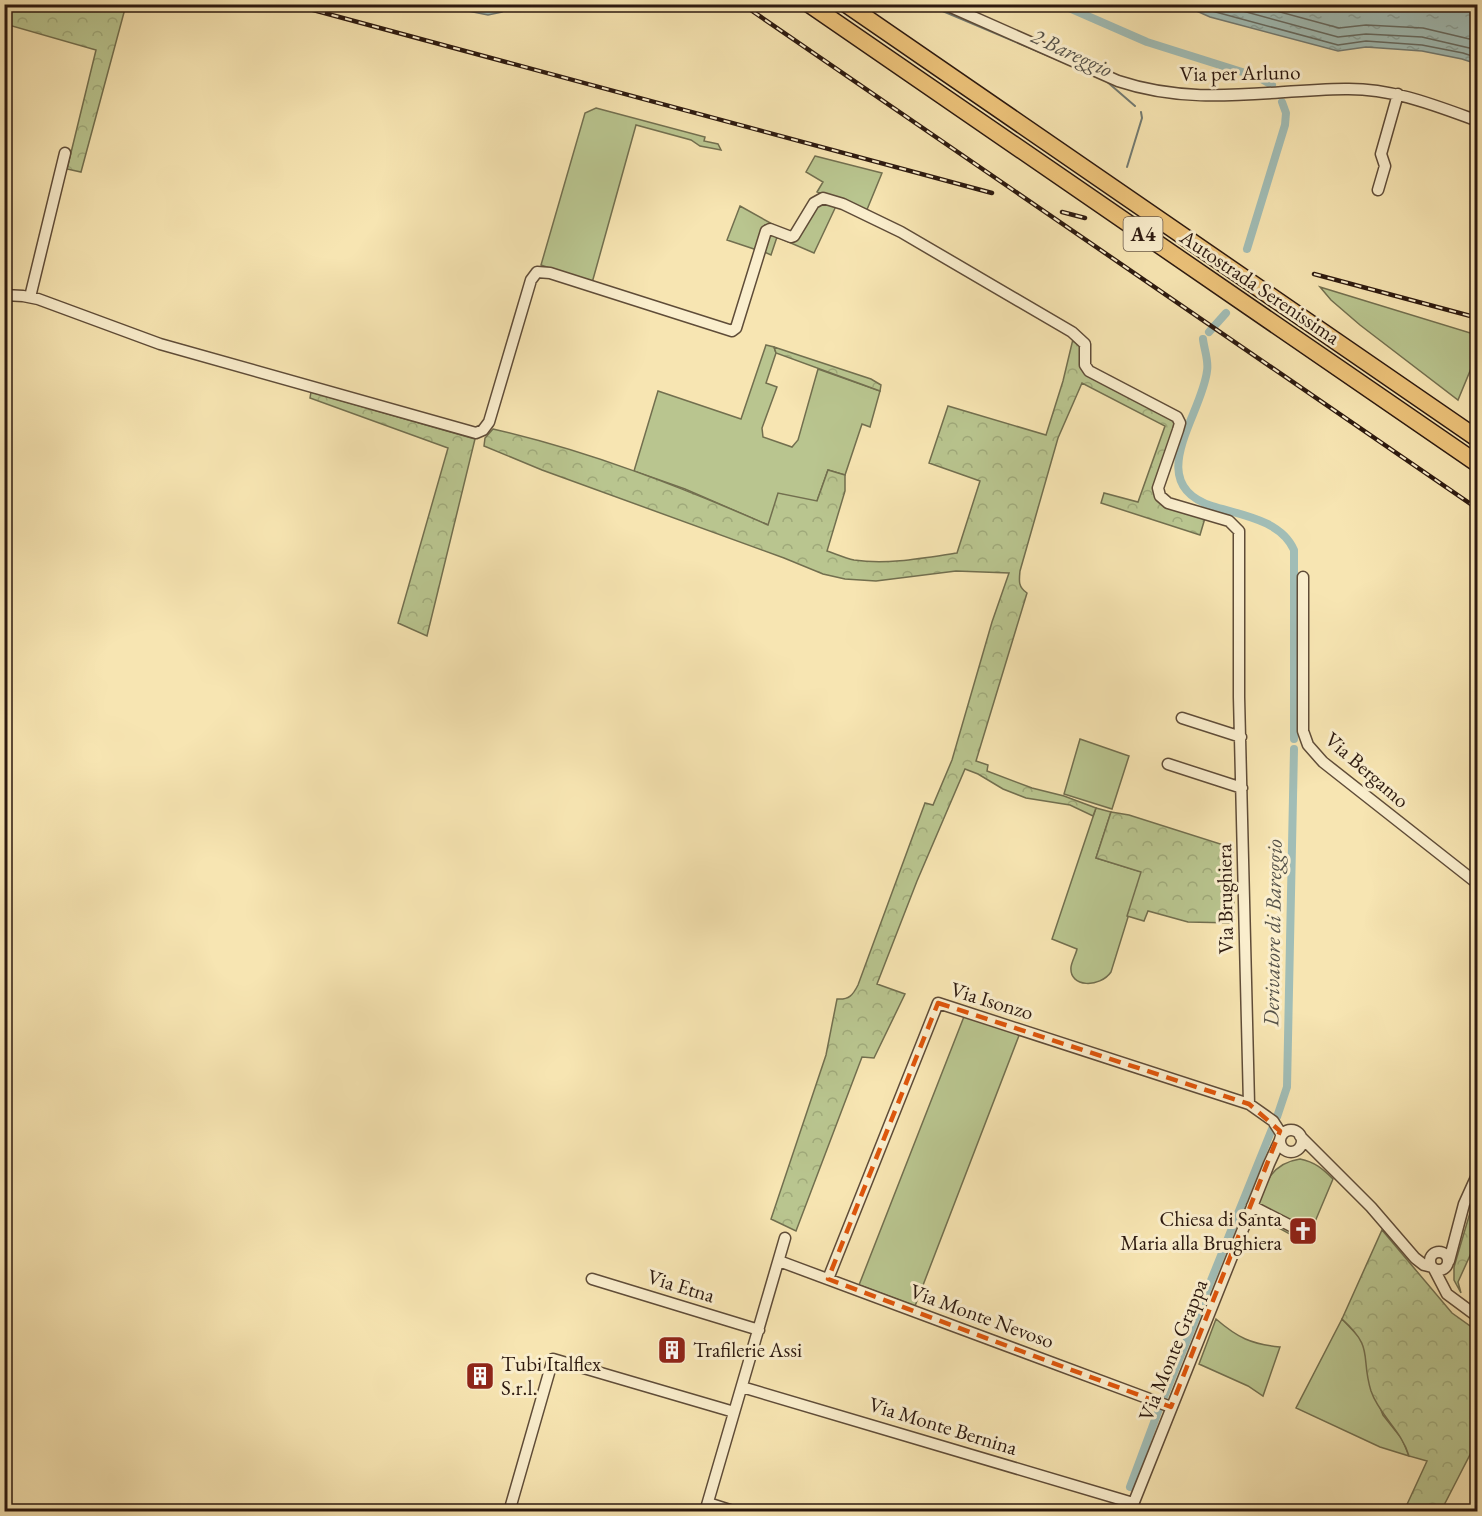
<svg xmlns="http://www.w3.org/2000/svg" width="1482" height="1516" font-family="'EB Garamond',serif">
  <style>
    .green { fill: #b9c58f; stroke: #726f4f; stroke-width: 1.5 }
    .forest { fill: url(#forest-crowns); stroke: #726f4f; stroke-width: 1.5 }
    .water { fill: url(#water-ripples); stroke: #727b73; stroke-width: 1.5 }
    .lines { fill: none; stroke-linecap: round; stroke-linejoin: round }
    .shore { stroke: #666b62; stroke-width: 1.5 }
    .stream { stroke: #727b73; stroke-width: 2 }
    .canal { stroke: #a1bdb6; stroke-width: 8 }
    .minor-casing { stroke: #5f4c38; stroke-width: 13 }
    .highway-casing { stroke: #2c190f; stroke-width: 19 }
    .minor { stroke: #faeecd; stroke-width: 10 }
    .highway { stroke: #ecc279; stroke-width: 16 }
    .rail-casing { stroke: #2c190f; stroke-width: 4.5 }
    .rail { stroke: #faeecd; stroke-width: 2; stroke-dasharray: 7; stroke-linecap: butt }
    .marked { fill: none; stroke: #df560c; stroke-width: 4.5; stroke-dasharray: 12 8; stroke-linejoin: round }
    .labels { text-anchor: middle; stroke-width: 6; stroke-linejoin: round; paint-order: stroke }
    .shield { fill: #faeecd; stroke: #6a5948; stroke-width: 1.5 }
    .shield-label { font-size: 20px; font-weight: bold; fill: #2c190f }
    .street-label { font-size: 21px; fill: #2c190f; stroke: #faeecd }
    .poi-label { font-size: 21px; fill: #2c190f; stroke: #faeecd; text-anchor: start }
    .water-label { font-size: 22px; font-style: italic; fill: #555249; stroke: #faeecd }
  </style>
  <defs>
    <pattern id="forest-crowns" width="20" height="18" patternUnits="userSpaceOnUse" patternTransform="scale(1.5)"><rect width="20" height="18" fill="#b9c58f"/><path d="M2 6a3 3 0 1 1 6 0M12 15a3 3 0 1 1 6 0" fill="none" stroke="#9fa97a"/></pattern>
    <pattern id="water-ripples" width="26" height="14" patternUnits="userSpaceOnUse" patternTransform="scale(1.5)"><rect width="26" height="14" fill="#a1bdb6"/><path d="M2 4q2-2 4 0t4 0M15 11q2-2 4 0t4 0" fill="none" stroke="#8ba29b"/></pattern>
  </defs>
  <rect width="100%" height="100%" fill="#f7e5b2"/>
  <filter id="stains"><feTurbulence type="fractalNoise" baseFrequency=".00333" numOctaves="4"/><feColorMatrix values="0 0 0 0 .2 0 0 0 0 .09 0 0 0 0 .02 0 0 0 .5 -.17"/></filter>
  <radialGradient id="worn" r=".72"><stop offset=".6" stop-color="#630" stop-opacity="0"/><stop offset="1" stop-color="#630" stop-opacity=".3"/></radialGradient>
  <path class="green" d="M596 108 705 137 704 141 718 144 721 150 700 146 691 140 636 125 592 283 541 265 585 113Z
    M815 156 882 173 866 212 817 192 823 182 806 172Z
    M818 202 837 204 814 253 777 237 771 255 762 251 770 232 794 242Z
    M740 206 792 235 765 225 757 250 727 240Z
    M1320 287 1477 335V354L1458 400 1360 325 1331 300Z
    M766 345 774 347 776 353 766 383 777 387 762 428 763 437 792 447 798 440 818 369 880 391 870 427 862 424 845 475 828 470 817 501 768 525 685 489 634 471 658 391 741 419Z
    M1080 739 1129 756 1112 809 1064 794Z
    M1096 808 1111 812 1096 858 1142 872 1111 972C1100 988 1069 988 1071 967 1072 961 1076 954 1077 949L1052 939Z
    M965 1014 1020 1033 915 1306 859 1285Z
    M1300 1159C1315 1162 1323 1169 1333 1179L1306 1243 1255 1215C1264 1189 1267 1164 1300 1159Z
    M1216 1319C1238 1338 1251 1344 1280 1347L1263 1396 1248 1386 1199 1364Z
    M1342 1319 1361 1339 1365 1348 1369 1379 1383 1415 1402 1439 1409 1456 1380 1447 1296 1408Z"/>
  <path class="forest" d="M4 5H126L81 172 67 169 96 50 5 24Z
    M1073 339 1080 342 1084 368 1177 421 1156 491 1205 518 1200 535 1101 503 1104 493 1138 502 1165 426 1082 383 1058 438 1020 571C1019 581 1018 587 1027 593L976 761 988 765 987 771 1032 788 1064 796 1096 808 1093 816 1070 805 1026 798 1003 789 978 774 965 769 917 881 877 984 905 994 874 1058 862 1057 796 1231 771 1219 826 1055 837 999C849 1000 853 995 858 985L925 803 933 805 952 760 992 622 1009 573 956 571 876 581 845 579 823 574 784 558 542 470 484 446 485 438 493 429C589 451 679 486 768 525L778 493 817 501 828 470 845 475V491L827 551C836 554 845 558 854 560 888 565 924 558 957 553L980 481 929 463 948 406 1046 435 1063 381Z
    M774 347 871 379 881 385 880 391 776 353Z
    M311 392 475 439 427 636 398 623 448 448 310 398Z
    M1111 812 1129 815 1233 848 1234 923 1188 922 1148 911 1144 921 1127 916 1141 872 1096 858Z
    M1477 1189V1240L1458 1282 1461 1293 1454 1280V1267Z
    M1382 1230 1452 1313 1477 1331V1441L1441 1511H1404L1427 1461 1409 1456C1402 1431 1379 1415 1371 1391 1360 1355 1375 1349 1342 1319Z"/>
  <path class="water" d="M438 5H512L502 12 488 15Z
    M1183 5H1477V64L1462 59 1422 51 1366 47 1338 51 1210 17Z"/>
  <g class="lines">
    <path class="shore" d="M1197 4 1212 11 1338 45 1366 41 1422 45 1463 53 1478 58
      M1217 4 1338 37 1366 34 1422 37 1478 50
      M1251 4 1339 28 1366 25 1423 28 1478 41"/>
    <path class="stream" d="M926 4 1070 65
      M1105 80 1135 106
      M1127 167 1142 118 1141 112"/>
    <path class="canal" d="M1060 4 1147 42 1258 77 1272 85
      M1247 249 1285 125 1286 113 1282 102
      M1209 332 1226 313
      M1203 339C1204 349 1209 361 1207 371 1202 415 1142 483 1212 506 1241 515 1281 520 1294 550V739
      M1277 1117 1287 1087 1294 749
      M1164 1397 1272 1129
      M1130 1487 1159 1409"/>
    <g class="minor-casing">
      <path id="minor" d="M944 4 1118 81C1196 107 1266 90 1345 89 1392 88 1434 105 1478 121
        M1378 190 1385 166 1381 154 1398 94
        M4 295 23 296 38 299 160 344 476 433 483 430 489 422 531 280 537 272 550 273 732 331 736 328 766 231 770 229 791 237 794 236 814 203 823 198 843 204 901 232 1072 332 1085 344V365L1089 371 1177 417 1180 423 1178 430 1158 488 1160 496 1168 503 1229 521 1239 531V697L1249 1104
        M30 297 65 153
        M1303 577V731L1308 745 1323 762 1478 884
        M1182 718 1241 737
        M1168 764 1242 788
        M1280 1141a11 11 0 1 1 22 0a11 11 0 1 1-22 0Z
        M1300 1136 1371 1207 1415 1258 1424 1265 1432 1267
        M1252 1206 1293 1227
        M1430 1261a9 9 0 1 1 18 0a9 9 0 1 1-18 0Z
        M779 1261 1171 1407
        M1449 1261 1464 1204 1478 1173
        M1434 1269 1447 1294 1478 1317
        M592 1279 759 1330
        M828 1279 938 1003 1249 1104 1273 1121 1282 1135
        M742 1387 1133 1503
        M708 1503 736 1512
        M509 1512 553 1359 734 1412
        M705 1512 785 1238
        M1130 1512 1269 1164 1280 1140"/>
    </g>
    <g class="highway-casing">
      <path id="highway" d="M809 4 1478 464
        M846 4 1478 439"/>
    </g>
    <use href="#minor" class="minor"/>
    <use href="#highway" class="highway"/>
    <g class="rail-casing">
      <path id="rail" d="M291 4 992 193
        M742 4 1478 509
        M1062 212 1085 218
        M1314 274 1478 318"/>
    </g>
    <use href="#rail" class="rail"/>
  </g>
  <path class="marked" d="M938 1003 1249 1104 1280 1131 1171 1407 828 1279Z"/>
  <defs>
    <g id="church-square" transform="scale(1.5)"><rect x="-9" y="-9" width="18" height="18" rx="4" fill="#8f2418" stroke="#faeecd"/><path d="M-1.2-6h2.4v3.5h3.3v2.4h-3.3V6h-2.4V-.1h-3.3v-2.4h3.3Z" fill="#fff"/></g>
    <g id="building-square" transform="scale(1.5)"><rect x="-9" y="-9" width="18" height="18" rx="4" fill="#8f2418" stroke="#faeecd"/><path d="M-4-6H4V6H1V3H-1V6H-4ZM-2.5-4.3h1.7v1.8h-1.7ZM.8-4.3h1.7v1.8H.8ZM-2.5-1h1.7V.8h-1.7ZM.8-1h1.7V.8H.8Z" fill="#fff"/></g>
  </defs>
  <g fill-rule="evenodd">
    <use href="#church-square" x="1303" y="1231"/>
    <use href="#building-square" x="672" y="1350"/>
    <use href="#building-square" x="480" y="1376"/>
  </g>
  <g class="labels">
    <rect class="shield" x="1123.5" y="217" width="39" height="34" rx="4.5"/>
    <g class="shield-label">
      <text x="1143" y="241">A4</text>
    </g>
    <g class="street-label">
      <text transform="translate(1240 73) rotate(-1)" y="7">Via per Arluno</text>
      <text transform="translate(1260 287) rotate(34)" y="7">Autostrada Serenissima</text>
      <text transform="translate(1367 770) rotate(41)" y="7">Via Bergamo</text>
      <text transform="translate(1225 899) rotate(-91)" y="7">Via Brughiera</text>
      <text transform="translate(992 1001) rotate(17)" y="7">Via Isonzo</text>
      <text transform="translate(681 1286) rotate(17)" y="7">Via Etna</text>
      <text transform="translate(982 1316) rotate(20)" y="7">Via Monte Nevoso</text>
      <text transform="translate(1173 1350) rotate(-68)" y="7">Via Monte Grappa</text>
      <text transform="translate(943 1426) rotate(17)" y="7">Via Monte Bernina</text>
    </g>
    <g class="poi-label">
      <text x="1282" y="1226" text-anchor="end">Chiesa di Santa<tspan x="1282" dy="24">Maria alla Brughiera</tspan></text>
      <text x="693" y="1357">Trafilerie Assi</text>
      <text x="501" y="1371">Tubi Italflex<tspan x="501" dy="24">S.r.l.</tspan></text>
    </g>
    <g class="water-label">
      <text transform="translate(1072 52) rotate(25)" y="8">2 Bareggio</text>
      <text transform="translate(1272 933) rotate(-89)" y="8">Derivatore di Bareggio</text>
    </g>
  </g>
  <rect width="1482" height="1516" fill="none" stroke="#f7e5b2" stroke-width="24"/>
  <rect x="6" y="6" width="1470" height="1504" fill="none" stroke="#2c190f" stroke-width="3"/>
  <rect x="12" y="12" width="1458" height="1492" fill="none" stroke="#2c190f" stroke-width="1.5"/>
  <rect width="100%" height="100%" filter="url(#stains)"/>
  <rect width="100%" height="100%" fill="url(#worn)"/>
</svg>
